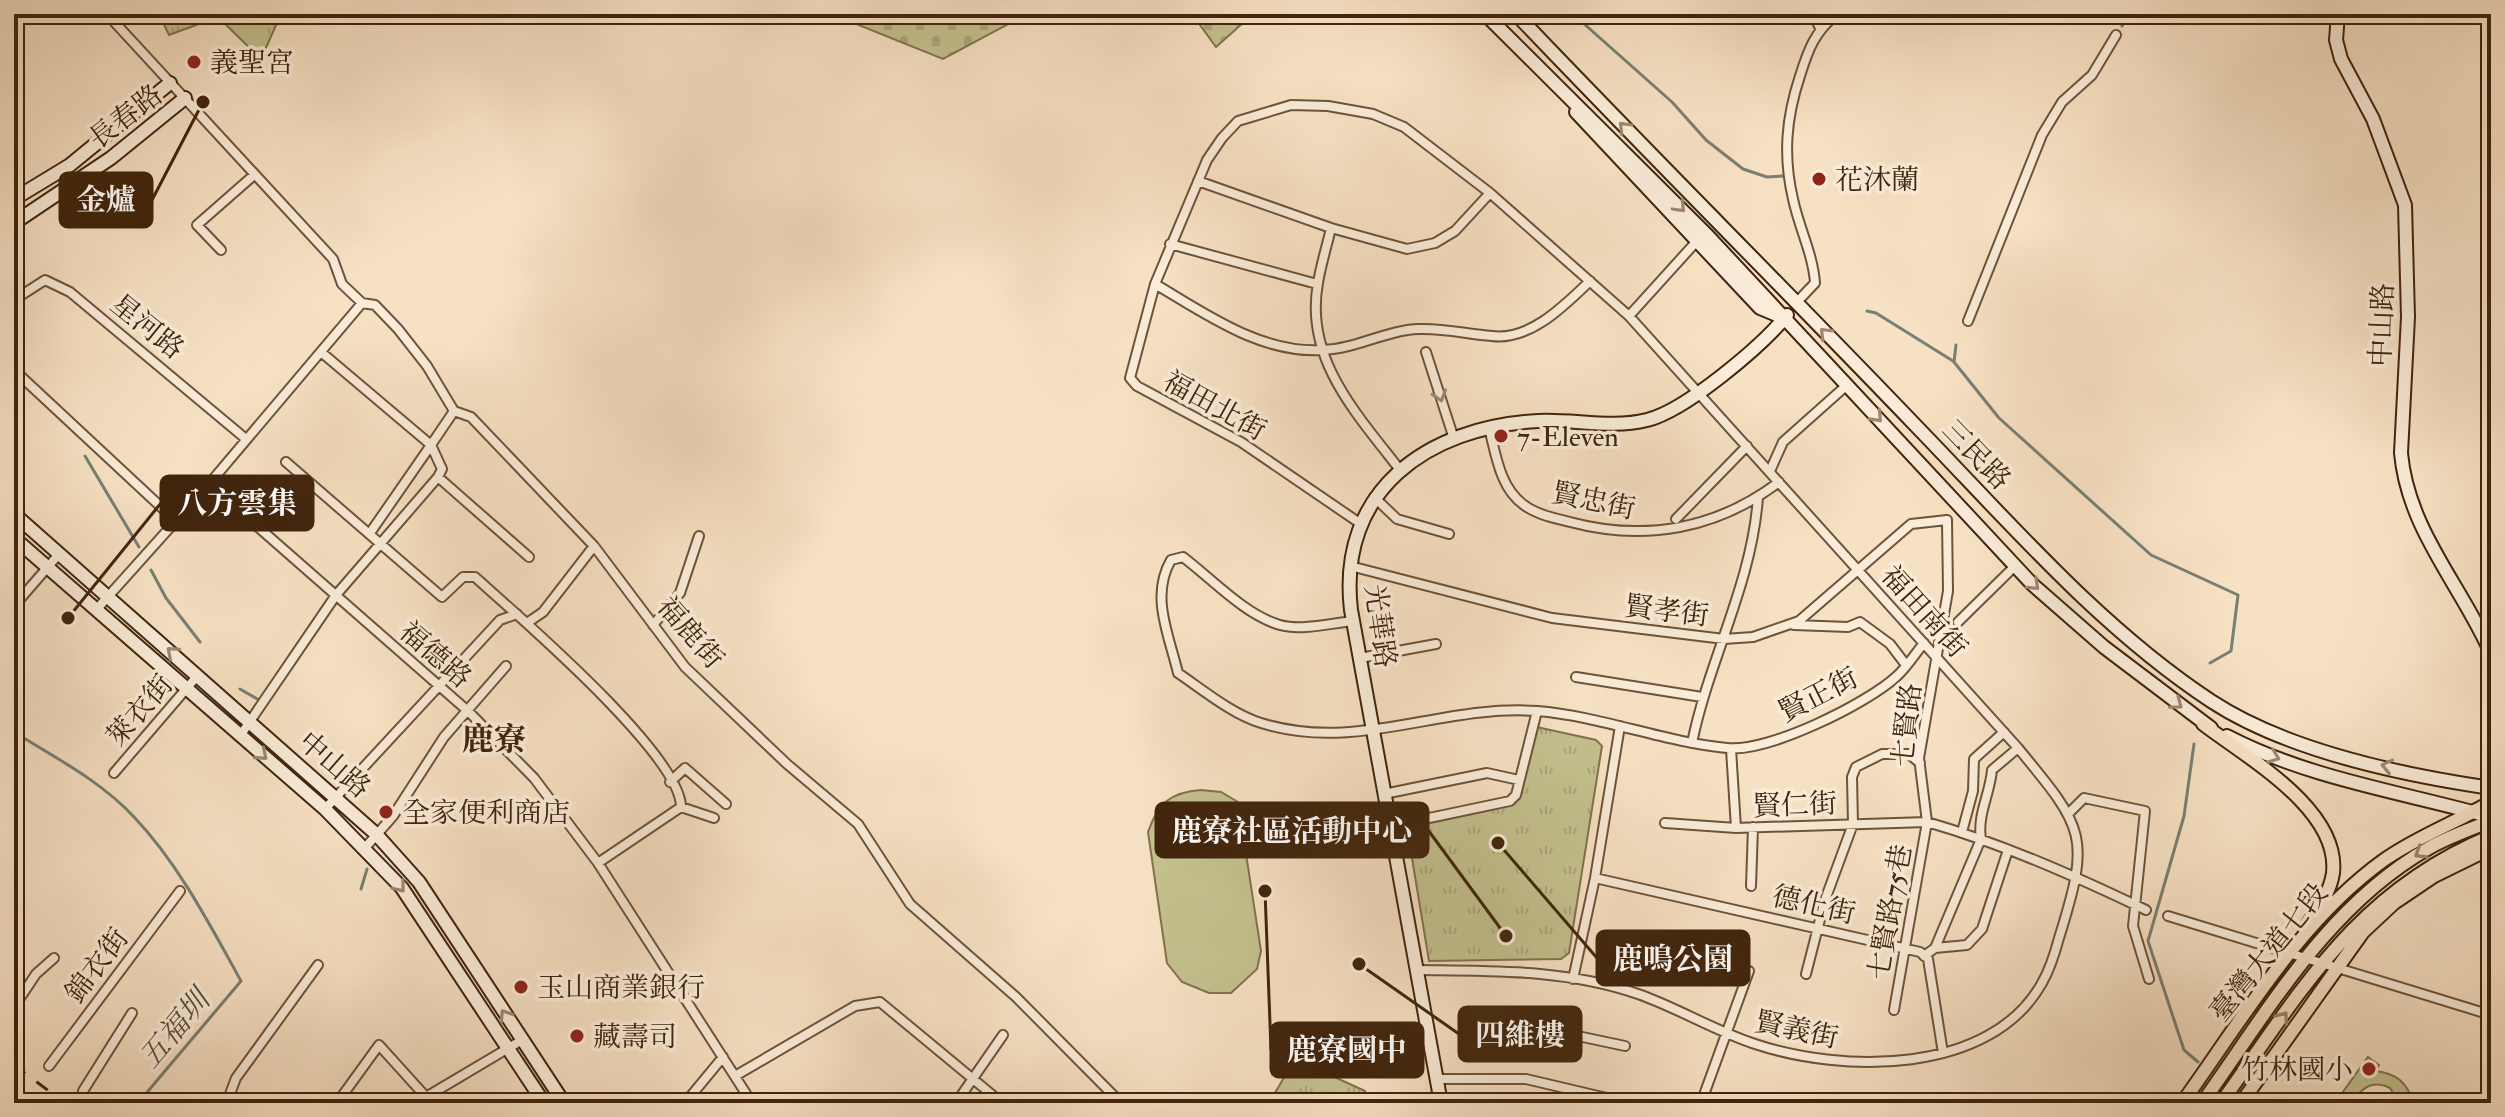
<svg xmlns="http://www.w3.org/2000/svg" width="2505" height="1117" font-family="'IM FELL Double Pica','Noto Serif TC',serif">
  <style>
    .grass { fill: url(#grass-tufts); stroke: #82724e; stroke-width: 2 }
    .cemetery { fill: url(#cemetery-stones); stroke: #82724e; stroke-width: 2 }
    .pitch { fill: #c4c18f; stroke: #82724e; stroke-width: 2 }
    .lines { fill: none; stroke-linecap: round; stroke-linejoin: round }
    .stream { stroke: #787f74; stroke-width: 3 }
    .street-casing { stroke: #6e533a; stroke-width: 12 }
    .secondary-casing { stroke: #40240c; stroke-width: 16 }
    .primary-casing { stroke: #40240c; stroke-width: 16 }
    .street { stroke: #faecd9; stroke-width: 8 }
    .secondary { stroke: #faecd9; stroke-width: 12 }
    .primary { stroke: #f7e1c4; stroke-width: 12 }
    .rail { stroke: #40240c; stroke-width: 3; stroke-dasharray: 14 14; stroke-linecap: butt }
    .oneway { stroke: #9d8872 }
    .oneway2 { stroke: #9c8268 }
    .poi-dot { fill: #8f2418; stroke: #faecd9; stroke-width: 3 }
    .labels { text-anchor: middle; stroke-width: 7; stroke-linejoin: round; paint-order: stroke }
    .poi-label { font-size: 28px; fill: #40240c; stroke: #faecd9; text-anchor: start }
    .street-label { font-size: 28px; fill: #40240c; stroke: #faecd9 }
    .water-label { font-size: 30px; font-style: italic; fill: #5c5240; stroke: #faecd9 }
    .quarter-label { font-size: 32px; font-weight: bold; fill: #40240c; stroke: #faecd9 }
    .leader { fill: none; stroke: #40240c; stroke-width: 3 }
    .callout-dot { fill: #40240c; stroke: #faecd9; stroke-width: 3 }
    .callout { fill: #40240c; stroke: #40240c; stroke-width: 3 }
    .callout-label { font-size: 30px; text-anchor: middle; font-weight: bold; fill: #fff }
  </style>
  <defs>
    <pattern id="grass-tufts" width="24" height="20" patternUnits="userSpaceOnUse" patternTransform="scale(2)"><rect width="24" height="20" fill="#c4c18f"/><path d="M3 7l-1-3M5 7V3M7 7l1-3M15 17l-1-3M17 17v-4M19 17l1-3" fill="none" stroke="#a9a67a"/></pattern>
    <pattern id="cemetery-stones" width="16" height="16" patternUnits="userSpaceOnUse" patternTransform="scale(2)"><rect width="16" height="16" fill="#c4c18f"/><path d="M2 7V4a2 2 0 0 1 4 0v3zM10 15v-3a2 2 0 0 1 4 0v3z" fill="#a9a67a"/></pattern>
  </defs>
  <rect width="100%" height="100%" fill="#f7e1c4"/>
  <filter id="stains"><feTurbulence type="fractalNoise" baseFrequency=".0025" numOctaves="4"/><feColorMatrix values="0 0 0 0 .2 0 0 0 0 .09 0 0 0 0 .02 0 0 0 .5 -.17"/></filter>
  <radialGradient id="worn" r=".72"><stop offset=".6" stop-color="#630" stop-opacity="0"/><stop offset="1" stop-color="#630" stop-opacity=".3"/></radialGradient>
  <path class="grass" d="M159 14H281L261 59 218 17 169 35Z
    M1532 726 1596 740 1602 746 1569 953 1561 959 1429 961 1407 828 1495 809 1515 790Z
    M1295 1059 1365 1091 1366 1103H1269Z"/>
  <path class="cemetery" d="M859 14H1027L943 59 856 24Z
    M1192 14H1253L1216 47Z"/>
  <path class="pitch" d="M1201 790 1221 792 1238 802 1261 951 1257 969 1231 993H1209L1182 982 1167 963 1148 832C1158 803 1171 792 1201 790Z
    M2368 1057 2379 1065 2375 1071C2395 1073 2409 1083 2412 1103H2399L2390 1088C2372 1079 2362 1088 2351 1103H2335Z"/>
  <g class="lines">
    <path class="stream" d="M1573 14 1672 102 1706 140 1743 169 1767 177 1783 176
      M2122 26 2128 14
      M1867 311 1876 313 1953 361
      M1956 345 1954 362 1999 418 2151 555 2238 595 2231 651 2210 663
      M85 456 139 547
      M151 570 166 598 200 642
      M240 689 259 700
      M14 732C54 757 101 781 134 817 178 863 210 925 241 981L138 1103
      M2194 744 2184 816 2148 941 2184 1050 2198 1062
      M361 889 367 869"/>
    <g class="street-casing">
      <path id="street" d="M107 14 333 259 342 284 362 303 375 305 398 329 427 366 454 411 471 417 594 546 685 667 787 764 858 824 910 904 1016 997 1121 1103
        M1813 14 1820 28
        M1198 181 1331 228 1407 249 1435 243 1455 231 1490 193
        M1331 228C1327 246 1321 264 1318 283 1304 359 1357 414 1400 470
        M1170 244 1317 284
        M221 250 197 225 254 175
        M1155 284C1206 314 1261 354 1323 350 1356 349 1386 330 1419 329 1444 328 1467 334 1492 336 1530 341 1565 305 1590 281
        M14 300 45 280 70 292 246 439
        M1796 303 1815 283C1813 254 1799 228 1793 199 1783 156 1786 118 1800 76 1808 50 1815 31 1837 14
        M1629 316 1696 242
        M1968 321 2042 135 2062 102 2092 75 2116 35
        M321 352 431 445 370 533
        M1426 352 1454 439
        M14 370 175 520
        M1489 428C1496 455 1500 488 1524 505 1537 515 1555 518 1570 522 1645 542 1717 529 1779 482
        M286 462 442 597 463 577H475C517 615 681 755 681 807L598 863
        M1770 471 1783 442 1847 385
        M438 477 529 557
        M209 484 469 712 534 778 598 863 752 1103
        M1374 497 1397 519 1449 534
        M1676 519 1747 446
        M1947 520 1948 591 1919 758 1927 822C2003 844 2075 876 2146 910
        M1361 524 1241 442 1137 386 1130 378 1155 284 1207 160 1222 138 1238 121 1291 105 1328 106 1373 114 1404 127 1490 193 1629 316 2018 748C2085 829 2091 836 2059 938 2055 953 2050 969 2042 983 1990 1076 1842 1073 1755 1044 1715 1031 1678 1008 1638 994 1567 969 1491 971 1417 970
        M1350 566 1552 618 1724 639 1753 637 1799 621 1911 524 1947 520
        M14 606 59 554
        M96 610 209 484 362 303
        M1354 621C1331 623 1302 631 1280 625 1245 615 1212 579 1183 557L1171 560C1150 596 1169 635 1178 673 1203 690 1232 714 1261 723 1357 753 1441 704 1537 711 1601 716 1663 742 1727 748 1767 753 1867 704 1897 676 1907 667 1915 654 1924 643
        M1958 622 2015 566
        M527 623 543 612 594 546
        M653 625 680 593 699 536
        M1794 625 1848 627 1860 622 1890 644 1906 665
        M2482 632 2491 596
        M1360 658 1436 644
        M1576 677 1702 697
        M240 736 336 595 438 477 442 469 431 445 454 411
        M1692 743C1709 659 1752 584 1758 497
        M1731 749 1736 828
        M114 773 198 675
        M670 782 685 768 726 804
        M1384 794 1487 773 1519 780
        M681 807 714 818
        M325 809 500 620 517 614
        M2070 812 2084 798 2145 811 2133 926 2149 979
        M1665 823 1736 828 1927 822 1894 1010
        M1391 826 1510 801 1516 795 1537 711
        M1962 832 1973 791 1974 759 2004 732
        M364 849 393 816 444 737 506 666
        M1595 878 1920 952 1928 959 1943 1053
        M1751 886 1753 827
        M2168 916 2491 1015
        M1935 948 1967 945 1982 929 2008 850
        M1924 956 1935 948 1981 839C1977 815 1990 794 1992 770L2018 748
        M1806 974 1825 900 1853 824 1852 777 1856 767 1882 754H1909L1920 763
        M1573 979 1595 878 1620 726
        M14 1007 36 974 54 958
        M1465 1025 1540 1028 1625 1046
        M49 1066 180 891
        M735 1076 855 1006 880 1002 1002 1103
        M1436 1079H1526L1628 1103
        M83 1091 132 1013
        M231 1103 230 1094 236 1078 318 965
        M337 1103 379 1045 426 1097
        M422 1103 426 1097 522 1040
        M685 1103 723 1057
        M956 1103 1003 1035
        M1701 1103 1749 971"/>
    </g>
    <g class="secondary-casing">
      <path id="secondary" d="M1485 14 1708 236 2032 584 2104 647 2211 728
        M1516 14C1648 153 1784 288 1917 427 2009 522 2100 628 2211 701 2287 751 2402 775 2491 788
        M2338 14 2336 40 2341 59 2373 119 2405 205 2408 317 2401 453C2408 530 2461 585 2491 653
        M1576 112 1760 308 1779 316
        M14 199 70 165 170 83
        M14 223 111 158 185 98
        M14 514 376 834 419 882 564 1103
        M14 538 325 809 402 888 544 1103
        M2227 736C2310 779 2402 792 2491 817
        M1441 1103 1351 610C1337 491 1427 427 1538 421 1574 419 1611 429 1647 420 1685 411 1762 346 1787 315"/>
    </g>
    <g class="primary-casing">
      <path id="primary" d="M2203 724C2246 757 2340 809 2333 873 2330 894 2316 911 2305 929
        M2182 1103C2242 1020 2299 921 2384 860 2418 836 2455 823 2491 802
        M2202 1103C2268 1011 2328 905 2429 848 2448 837 2471 829 2491 821
        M2221 1103C2302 990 2356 892 2491 836
        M2241 1103 2363 932 2394 903 2434 876 2491 848"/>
    </g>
    <use href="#street" class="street"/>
    <use href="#secondary" class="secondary"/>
    <use href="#primary" class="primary"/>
    <path class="rail" d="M14 1065 65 1103"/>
  </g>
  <defs><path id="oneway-chevron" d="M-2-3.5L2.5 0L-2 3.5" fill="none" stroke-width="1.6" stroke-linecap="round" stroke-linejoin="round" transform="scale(2)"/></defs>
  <g class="oneway">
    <use href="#oneway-chevron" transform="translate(1624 127) rotate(-134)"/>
    <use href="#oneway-chevron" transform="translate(1680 207) rotate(46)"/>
    <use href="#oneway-chevron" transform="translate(1825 333) rotate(-135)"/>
    <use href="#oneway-chevron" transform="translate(1440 396) rotate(72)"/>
    <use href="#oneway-chevron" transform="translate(1877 417) rotate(47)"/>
    <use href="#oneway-chevron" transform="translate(2034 585) rotate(44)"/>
    <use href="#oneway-chevron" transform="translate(172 652) rotate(-139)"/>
    <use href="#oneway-chevron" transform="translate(2177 704) rotate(37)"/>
    <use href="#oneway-chevron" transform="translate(262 755) rotate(41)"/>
    <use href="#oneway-chevron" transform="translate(2274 757) rotate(21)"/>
    <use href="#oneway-chevron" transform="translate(2387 766) rotate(-167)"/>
    <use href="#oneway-chevron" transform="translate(400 887) rotate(51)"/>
    <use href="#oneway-chevron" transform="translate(505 1015) rotate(-123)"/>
  </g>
  <g class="oneway2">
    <use href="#oneway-chevron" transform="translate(2420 853) rotate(148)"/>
    <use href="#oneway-chevron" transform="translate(2283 1017) rotate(-54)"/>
  </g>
  <g class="poi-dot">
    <circle cx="194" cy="62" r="8"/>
    <circle cx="1819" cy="179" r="8"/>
    <circle cx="1501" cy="436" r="8"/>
    <circle cx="386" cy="812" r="8"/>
    <circle cx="521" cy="987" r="8"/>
    <circle cx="577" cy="1036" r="8"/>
    <circle cx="2369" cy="1069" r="8"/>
  </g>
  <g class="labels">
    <g class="poi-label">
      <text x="210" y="72">義聖宮</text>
      <text x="1835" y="189">花沐蘭</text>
      <text x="1517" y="446">7-Eleven</text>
      <text x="402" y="822">全家便利商店</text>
      <text x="537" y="997">玉山商業銀行</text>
      <text x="593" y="1046">藏壽司</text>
      <text x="2353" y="1079" text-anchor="end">竹林國小</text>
    </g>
    <g class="street-label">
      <text transform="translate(125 116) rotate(-38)" y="10">長春路</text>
      <text transform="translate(2381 325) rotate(-88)" y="10">中山路</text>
      <text transform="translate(148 326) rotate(39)" y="10">星河路</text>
      <text transform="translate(1215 405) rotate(29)" y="10">福田北街</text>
      <text transform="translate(1977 454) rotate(46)" y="10">三民路</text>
      <text transform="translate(1594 500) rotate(12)" y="10">賢忠街</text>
      <text transform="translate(1667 610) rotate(7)" y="10">賢孝街</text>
      <text transform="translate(1925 611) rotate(48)" y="10">福田南街</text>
      <text transform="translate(1381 626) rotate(82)" y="10">光華路</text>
      <text transform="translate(691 632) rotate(49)" y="10">福鹿街</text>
      <text transform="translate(436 654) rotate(41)" y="10">福德路</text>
      <text transform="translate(1818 694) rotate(-27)" y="10">賢正街</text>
      <text transform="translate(139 710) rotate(-49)" y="10">萊衣街</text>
      <text transform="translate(1906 725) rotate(-84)" y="10">七賢路</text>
      <text transform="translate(335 764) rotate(41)" y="10">中山路</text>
      <text transform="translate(1795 804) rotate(-2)" y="10">賢仁街</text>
      <text transform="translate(1814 904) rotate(13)" y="10">德化街</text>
      <text transform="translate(1889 912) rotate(-80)" y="10">七賢路75巷</text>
      <text transform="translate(2268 952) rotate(-51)" y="10">臺灣大道七段</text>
      <text transform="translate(96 965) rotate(-53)" y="10">錦衣街</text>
      <text transform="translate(1797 1029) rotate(12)" y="10">賢義街</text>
    </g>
    <g class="water-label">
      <text transform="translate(174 1029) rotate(-50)" y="10">五福圳</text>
    </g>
    <g class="quarter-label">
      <text x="494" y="750">鹿寮</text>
    </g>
  </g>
  <path class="leader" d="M203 102L152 200M68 618L161 503M1506 936L1428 830M1498 843L1597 958M1359 964L1459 1034M1265 891L1271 1050"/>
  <g class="callout-dot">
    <circle cx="203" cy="102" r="8"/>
    <circle cx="68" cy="618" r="8"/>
    <circle cx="1506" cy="936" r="8"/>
    <circle cx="1498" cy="843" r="8"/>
    <circle cx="1359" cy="964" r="8"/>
    <circle cx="1265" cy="891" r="8"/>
  </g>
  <g class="callout">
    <rect x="60" y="173" width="92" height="54" rx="8"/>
    <rect x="161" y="476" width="152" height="54" rx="8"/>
    <rect x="1156" y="803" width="272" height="54" rx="8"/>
    <rect x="1597" y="931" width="152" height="54" rx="8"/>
    <rect x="1459" y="1007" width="122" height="54" rx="8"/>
    <rect x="1271" y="1023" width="152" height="54" rx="8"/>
  </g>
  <g class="callout-label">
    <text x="106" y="210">金爐</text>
    <text x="237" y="513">八方雲集</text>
    <text x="1292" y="841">鹿寮社區活動中心</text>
    <text x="1673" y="969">鹿鳴公園</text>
    <text x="1520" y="1045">四維樓</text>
    <text x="1347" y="1060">鹿寮國中</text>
  </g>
  <rect width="2505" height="1117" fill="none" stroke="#f7e1c4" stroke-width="48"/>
  <rect x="16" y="16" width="2473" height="1085" fill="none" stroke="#40240c" stroke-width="4"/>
  <rect x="24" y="24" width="2457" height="1069" fill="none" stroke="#40240c" stroke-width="2"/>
  <rect width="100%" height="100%" filter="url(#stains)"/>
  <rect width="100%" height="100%" fill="url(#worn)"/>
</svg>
